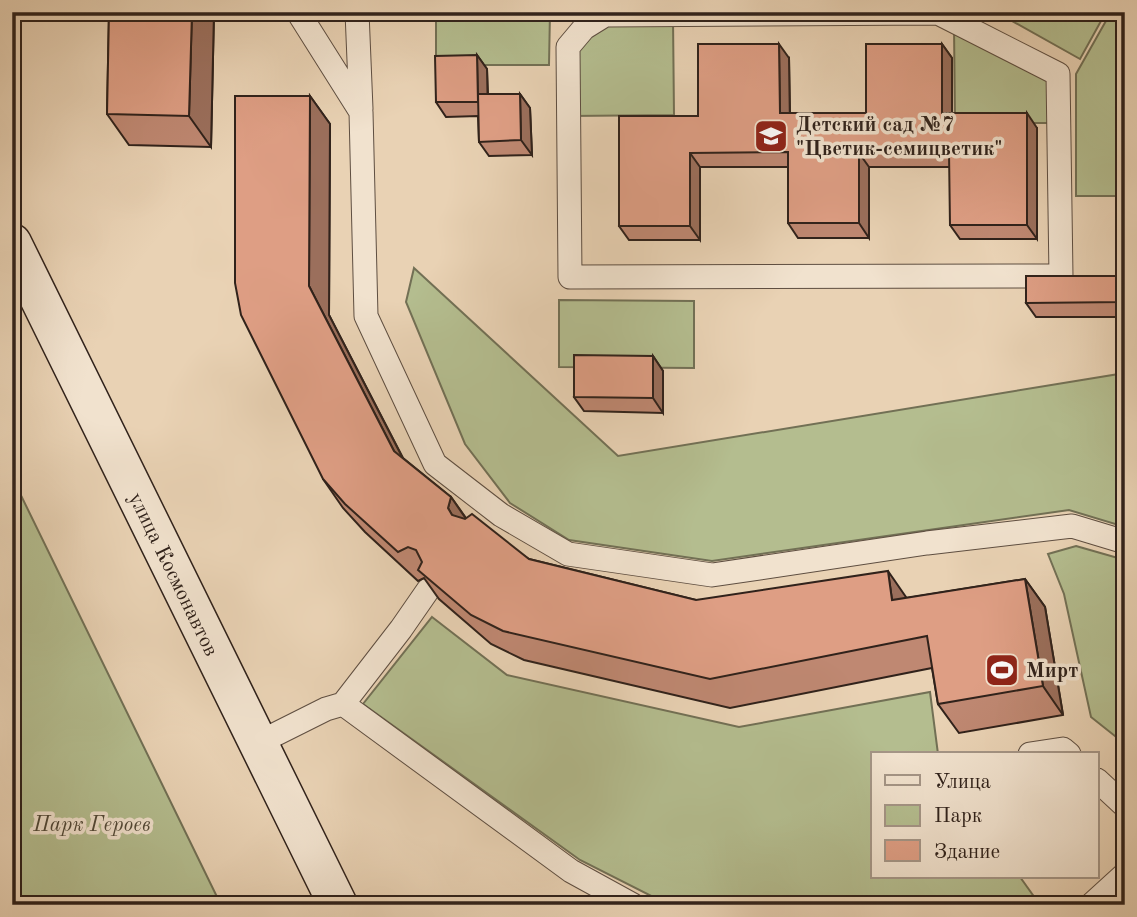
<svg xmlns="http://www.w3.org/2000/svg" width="1137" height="917" font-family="'Old Standard TT',serif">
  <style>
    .green { fill: #b4bd8f; stroke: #727055; stroke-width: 2 }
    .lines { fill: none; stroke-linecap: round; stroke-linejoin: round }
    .lane-casing { stroke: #5e4e41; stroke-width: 25 }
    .secondary-casing { stroke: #30221b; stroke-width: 41 }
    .lane { stroke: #f1e2ce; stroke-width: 23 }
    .secondary { stroke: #f1e2ce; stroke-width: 38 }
    .wall { fill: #bf8872; stroke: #30221b; stroke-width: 2 }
    .shaded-wall { fill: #9b6f5c; stroke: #30221b; stroke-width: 2 }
    .building { fill: #de9e84; stroke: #30221b; stroke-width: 2 }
    .labels { text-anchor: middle; stroke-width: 7; stroke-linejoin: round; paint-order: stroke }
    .poi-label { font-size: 21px; font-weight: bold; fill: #30221b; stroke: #f1e2ce; text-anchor: start }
    .street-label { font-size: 21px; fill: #30221b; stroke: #f1e2ce }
    .park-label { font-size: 21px; font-style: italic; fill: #514938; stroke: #f1e2ce }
  </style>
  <rect width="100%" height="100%" fill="#e9d2b4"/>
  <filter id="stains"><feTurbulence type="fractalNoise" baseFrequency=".00286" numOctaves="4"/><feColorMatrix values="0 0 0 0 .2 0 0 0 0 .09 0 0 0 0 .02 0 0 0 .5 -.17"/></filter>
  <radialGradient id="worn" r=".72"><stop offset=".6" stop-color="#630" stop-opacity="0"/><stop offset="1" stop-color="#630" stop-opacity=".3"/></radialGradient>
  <path class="green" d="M436 12H550L549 65H436Z
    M996 12H1106L1080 59Z
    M1111 12H1125V196H1076V74Z
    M607 19H673L674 115 571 116V49Z
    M954 26 1054 77V123H955Z
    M414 268 618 456 1125 373V527L1069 510 712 561 569 540 510 503 465 444 406 302Z
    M559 300 694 301V368L559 367Z
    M12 477 221 905H12Z
    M1076 546 1125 560V744L1091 717 1064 594 1048 554Z
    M432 617 507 675 739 727 930 692 938 754H873V877H1020L1040 905H669L580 860 363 704Z"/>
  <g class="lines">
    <g class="lane-casing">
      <path id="lane" d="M298 12 361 112 366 316 435 464 501 515 568 554 712 575 927 543 1072 526 1125 542
        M357 12 361 109
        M938 13 1058 74 1061 276 570 277 568 47 584 28 605 15Z
        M343 704 571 871 633 905
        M258 743 326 709 343 704 401 629 428 590
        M1030 754 1063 749 1069 754
        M1097 780 1125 806
        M1091 905 1125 874"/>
    </g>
    <g class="secondary-casing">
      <path id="secondary" d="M12 243 338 905"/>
    </g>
    <use href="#lane" class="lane"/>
    <use href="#secondary" class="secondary"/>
  </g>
  <path class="wall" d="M109 12H214L211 147 129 145 107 114Z
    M942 44 952 58V113L1037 128V239H960L950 225V167H869V238H798L788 223V167H700V240H629L619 226 698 116 789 58 790 113H866Z
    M477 55 487 69 488 94H520L530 108 532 155 489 156 479 142 478 116 446 117 436 102Z
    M310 96 330 124 329 315 403 458 451 497 466 518 529 559 696 600 907 598 1025 579 1045 607 1063 715 959 733 938 704 932 668 730 708 524 660 491 644 439 599 424 578 418 581 365 532 343 508 323 479Z
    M1125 270V317H1036L1026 303 1115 276Z
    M653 356 663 371V413L584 411 574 397Z"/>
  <path class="shaded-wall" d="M192 12H214L211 147 189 116Z
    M779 44 789 58 790 127 780 113Z
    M942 44 952 58V128L942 113Z
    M477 55 487 69 488 116 478 102Z
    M520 94 530 108 532 155 521 140Z
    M310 96 330 124 329 315 414 480 394 451 309 286Z
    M1027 113 1037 128V239L1027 225Z
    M690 153 700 167V240L690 226Z
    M859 153 869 167V238L859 223Z
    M653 356 663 371V413L653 398Z
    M451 497 471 526 452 515 448 508Z
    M888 571 908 600H892Z
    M1025 579 1045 607 1063 715 1043 686Z"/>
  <path class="building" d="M109 12H192L189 116 107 114Z
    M698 44H779L780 113H866V44H942V113H1027V225H950L949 152 859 153V223H788V152L690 153V226H619V116H698Z
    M477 55 478 102H436L435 56Z
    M478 94H520L521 140 479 142Z
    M235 96H310L309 286 394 451 451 497 448 508 452 515 465 519 472 514 529 559 696 600 888 571 892 600 1025 579 1043 686 938 704 927 636 710 679 503 631 471 615 418 570 422 562 416 550 408 547 398 552 345 504 323 479 241 315 235 283Z
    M1125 270V302L1026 303V276H1115Z
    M574 355 653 356V398L574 397Z
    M1125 895V905H1115Z
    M566 897 581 905H562Z"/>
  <defs>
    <g id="school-square" transform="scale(1.75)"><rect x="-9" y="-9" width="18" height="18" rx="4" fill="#8f2418" stroke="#f1e2ce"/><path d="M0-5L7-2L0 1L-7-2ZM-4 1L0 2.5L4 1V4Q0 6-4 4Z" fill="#fff"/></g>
    <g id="stadium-square" transform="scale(1.75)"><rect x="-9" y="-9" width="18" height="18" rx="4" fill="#8f2418" stroke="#f1e2ce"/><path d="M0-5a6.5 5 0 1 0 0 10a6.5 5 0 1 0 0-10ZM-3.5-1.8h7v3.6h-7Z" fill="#fff"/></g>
  </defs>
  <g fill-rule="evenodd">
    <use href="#school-square" x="771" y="136"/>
    <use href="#stadium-square" x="1002" y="670"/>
  </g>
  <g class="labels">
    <g class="poi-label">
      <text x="796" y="131">Детский сад №7<tspan x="796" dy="24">"Цветик-семицветик"</tspan></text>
      <text x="1026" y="677">Мирт</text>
    </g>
    <g class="street-label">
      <text transform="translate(174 574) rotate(64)" y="7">улица Космонавтов</text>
    </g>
    <g class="park-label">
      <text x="92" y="831">Парк Героев</text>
    </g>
  </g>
  <rect width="1137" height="917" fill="none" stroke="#e9d2b4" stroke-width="42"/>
  <rect x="14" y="14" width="1109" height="889" fill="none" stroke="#30221b" stroke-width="3.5"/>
  <rect x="21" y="21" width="1095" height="875" fill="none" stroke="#30221b" stroke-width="2"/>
  <rect x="871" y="752" width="228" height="126" fill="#f1e2ce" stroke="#a49586" stroke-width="2"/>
  <rect x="885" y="775" width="35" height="10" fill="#f1e2ce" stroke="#a49586" stroke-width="2"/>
  <text x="934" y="788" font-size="21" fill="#30221b">Улица</text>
  <rect x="885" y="805" width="35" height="21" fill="#b4bd8f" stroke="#a49586" stroke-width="2"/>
  <text x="934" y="822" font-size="21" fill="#30221b">Парк</text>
  <rect x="885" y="840" width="35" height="21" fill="#de9e84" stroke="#a49586" stroke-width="2"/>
  <text x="934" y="858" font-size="21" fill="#30221b">Здание</text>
  <rect width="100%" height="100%" filter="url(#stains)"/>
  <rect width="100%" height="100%" fill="url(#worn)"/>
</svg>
